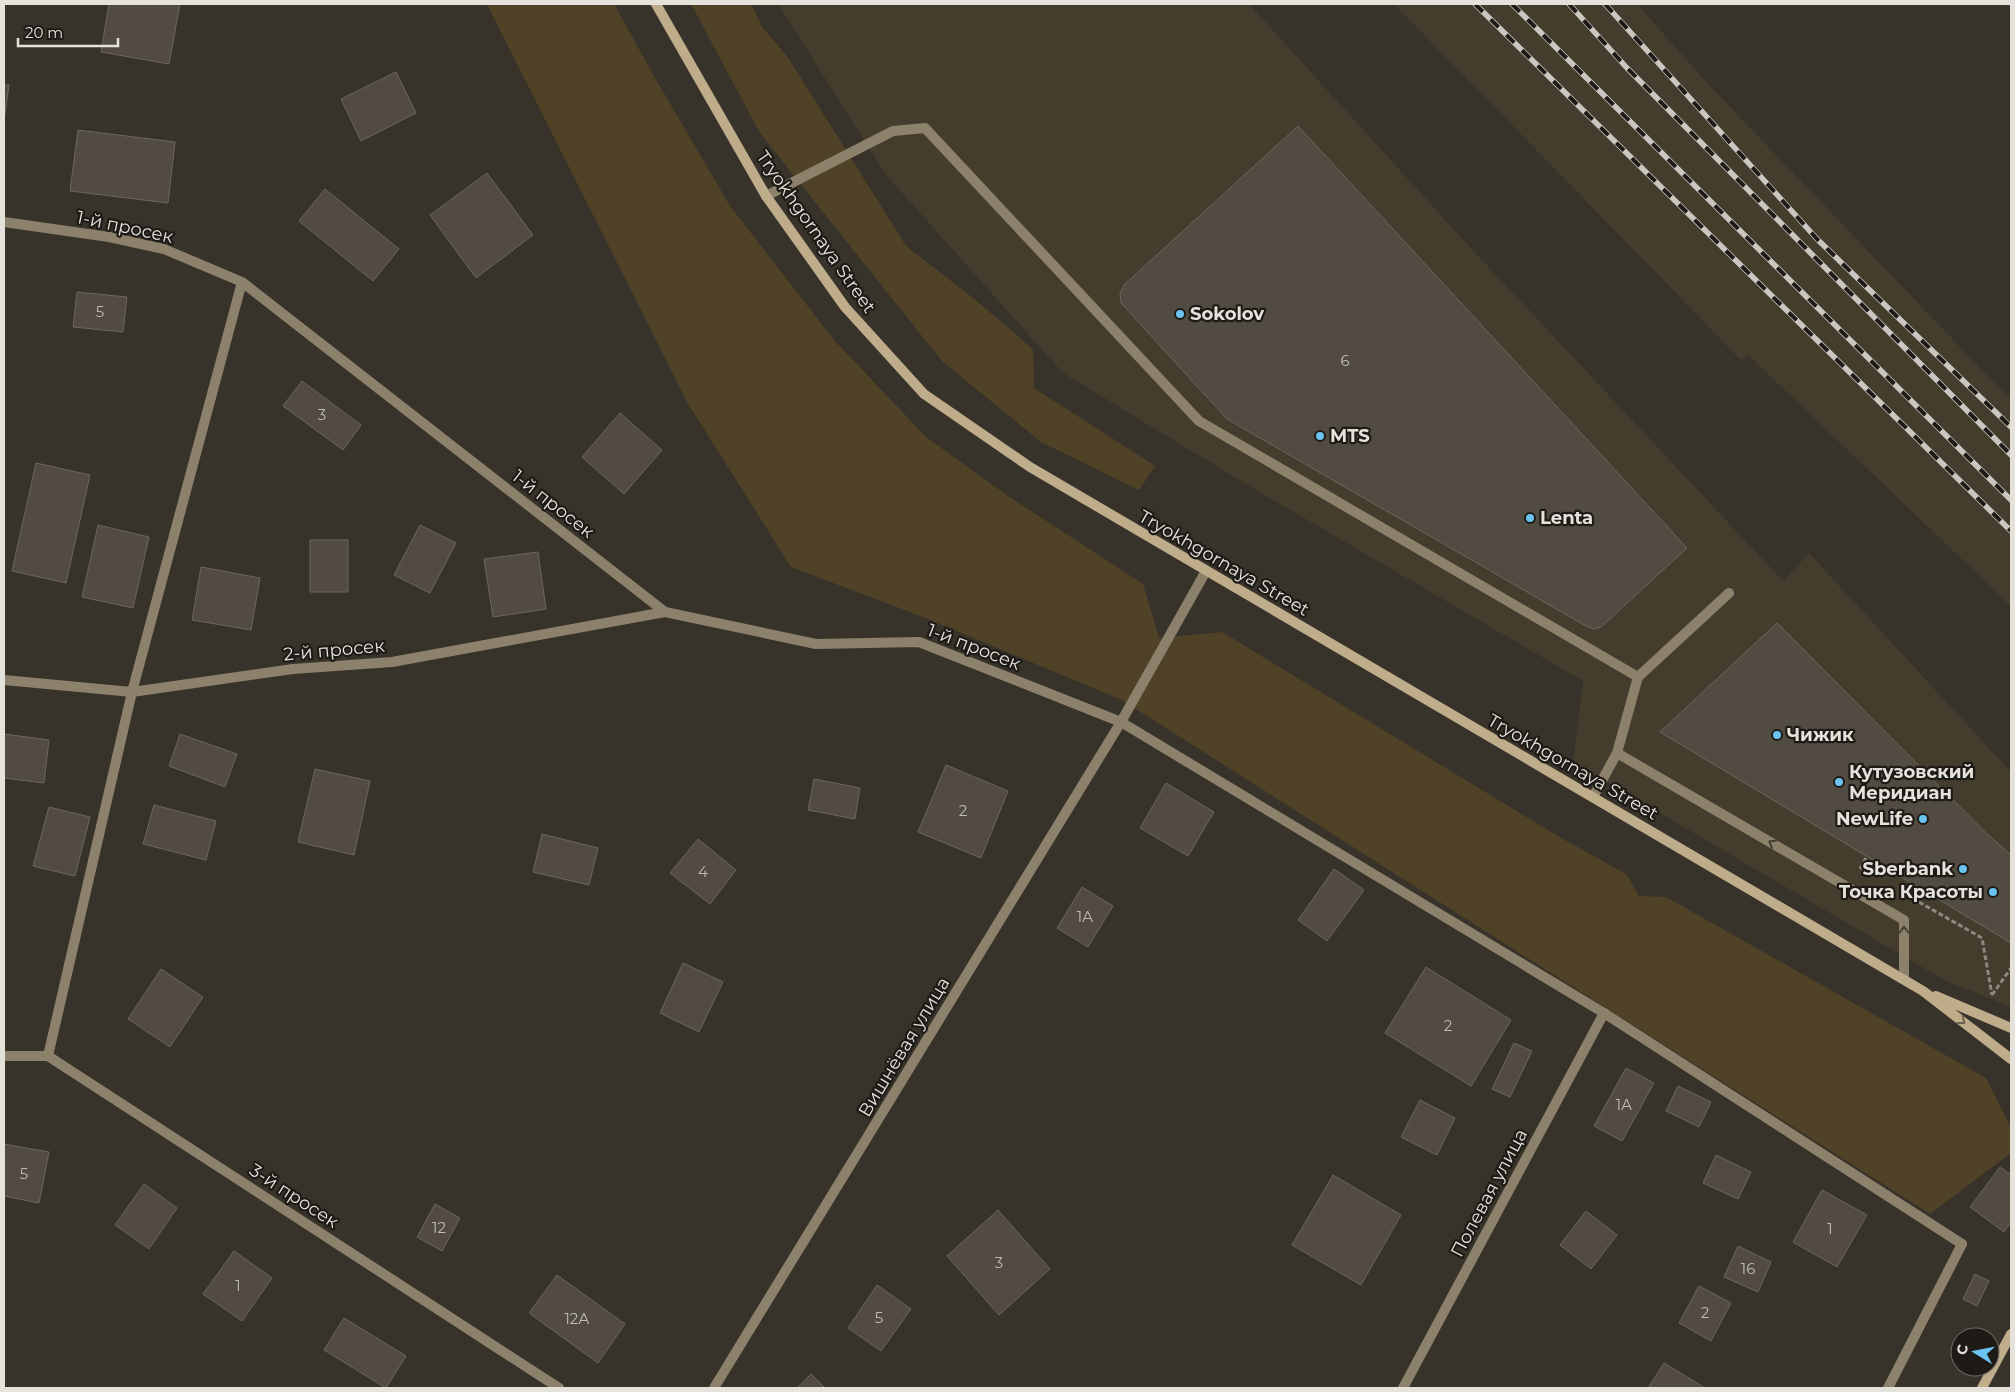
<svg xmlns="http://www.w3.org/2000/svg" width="2015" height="1392" font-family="Montserrat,sans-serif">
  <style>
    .built { fill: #443c2c }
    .green { fill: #504226 }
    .building { fill: #514b41; stroke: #6c665c }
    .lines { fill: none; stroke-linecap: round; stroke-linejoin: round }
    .path { stroke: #8d8981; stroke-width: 3; stroke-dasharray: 5 2.5; stroke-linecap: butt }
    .lane { stroke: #8c816b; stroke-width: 10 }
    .street { stroke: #8c816b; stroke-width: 10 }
    .secondary { stroke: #beac8a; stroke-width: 10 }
    .rail-casing { stroke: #cac7c0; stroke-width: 5.5 }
    .rail { stroke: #1e1b17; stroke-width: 4; stroke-dasharray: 11; stroke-linecap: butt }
    .oneway { stroke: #443f34 }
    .oneway2 { stroke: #6e6450 }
    .poi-dot { fill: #6ac3f1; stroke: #1e1b17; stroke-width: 2 }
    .labels { text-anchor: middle; stroke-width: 4.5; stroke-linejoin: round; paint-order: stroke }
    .number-label { font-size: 15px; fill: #c0bcb5 }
    .street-label { font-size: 18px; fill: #e5e2dc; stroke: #1e1b17 }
    .poi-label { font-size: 18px; font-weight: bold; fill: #e5e2dc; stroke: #1e1b17; text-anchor: start }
  </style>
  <rect width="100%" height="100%" fill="#38332a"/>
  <path class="built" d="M778 4H1249L1467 244 1783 581 1809 553 2011 772V1007L1944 980 1573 762 1583 681 1256 490 1063 373 887 176Z
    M1394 4H1637L1710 86 2011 400V606L1748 355 1741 360Z"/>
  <path class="green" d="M487 4H614L655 78 730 206 834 340 926 437 1008 496 1143 584 1159 638 1222 632 1556 835 1626 874 1639 896 1666 897 1986 1078 2011 1128V1153L1930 1214 1122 700 923 617 791 567 687 402Z
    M691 4H751L762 27 787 56 906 246 973 298 1033 349 1034 388 1155 466 1139 490 1041 442 942 361 760 133Z"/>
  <path class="building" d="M109 4H180L169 64 101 52Z
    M396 72 416 113 361 141 341 99Z
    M4 85H9L4 121Z
    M1298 126 1687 548 1601 627 1594 629 1586 626 1227 419 1121 303 1120 293 1125 284Z
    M78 130 175 142 168 203 70 191Z
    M487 173 533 235 476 278 430 215Z
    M325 189 399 249 373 281 299 221Z
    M77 292 127 297 123 332 73 327Z
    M302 381 361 425 343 450 283 406Z
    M620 413 662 450 624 494 582 457Z
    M36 463 90 475 66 583 12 571Z
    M98 525 149 537 133 608 82 597Z
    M420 525 456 543 430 593 394 575Z
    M310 540H348V592H310Z
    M538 552 546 609 493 617 484 559Z
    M201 567 260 578 251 630 192 620Z
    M1777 623 1985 832 2011 855V943L1660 732Z
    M4 734 49 740 44 783 4 778Z
    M180 734 237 754 225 787 169 766Z
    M946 765 1008 791 981 858 918 832Z
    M315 769 370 781 354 855 298 842Z
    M814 779 860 788 855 819 808 810Z
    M1166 783 1214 812 1188 856 1140 828Z
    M154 805 216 821 206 860 143 844Z
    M49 807 90 817 75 876 33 866Z
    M542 834 598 848 589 885 533 872Z
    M698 839 736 870 710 904 670 873Z
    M1334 869 1364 890 1327 941 1298 920Z
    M1082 887 1113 906 1088 947 1057 928Z
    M683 963 723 982 699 1032 660 1013Z
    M1426 967 1511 1020 1471 1086 1385 1033Z
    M161 969 203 997 170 1047 128 1019Z
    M1514 1043 1532 1051 1510 1097 1492 1089Z
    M1626 1068 1654 1083 1622 1141 1594 1126Z
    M1678 1086 1711 1102 1699 1127 1666 1111Z
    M1420 1100 1455 1118 1437 1155 1401 1137Z
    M4 1144 49 1152 39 1203 4 1196Z
    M1716 1155 1751 1172 1738 1199 1703 1183Z
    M2000 1167 2011 1175V1222L2004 1232 1970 1207Z
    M1333 1175 1401 1215 1361 1285 1292 1245Z
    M144 1184 177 1208 149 1249 115 1225Z
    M1822 1190 1867 1215 1837 1267 1793 1242Z
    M435 1204 460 1218 442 1251 417 1237Z
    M998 1210 1050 1269 999 1315 947 1256Z
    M1586 1211 1617 1235 1591 1269 1560 1245Z
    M1738 1246 1771 1262 1758 1292 1724 1277Z
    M234 1251 272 1278 242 1321 203 1294Z
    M1975 1274 1989 1281 1977 1306 1963 1299Z
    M557 1275 625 1324 598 1363 529 1313Z
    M877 1285 911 1309 881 1351 848 1328Z
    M1699 1286 1731 1303 1711 1341 1679 1323Z
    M344 1318 406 1356 386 1388 324 1350Z
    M1664 1363 1705 1388H1648Z
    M811 1374 825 1388H797Z"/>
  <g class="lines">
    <path class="path" d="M1860 869 1867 856
      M1913 898 1919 887
      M1919 902 1982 938 1992 995
      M1992 995 2011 968"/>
    <path class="lane" d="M766 196 893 131 925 128 1199 421 1638 677
      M1121 722 1604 1013 1962 1244
      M1617 753 1904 920V979
      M1593 797 1617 753 1638 677 1729 593"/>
    <path class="street" d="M4 222 109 237 164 249 242 282 665 612 816 644 919 642 1121 722
      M4 680 132 692 293 669 392 662 665 612
      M4 1056H48L559 1388
      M48 1056 132 692 242 282
      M714 1388 1121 722 1206 571
      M1403 1388 1604 1013
      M1888 1388 1962 1244"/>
    <path class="secondary" d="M656 4 766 196 845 307 924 394 1030 467 1923 991 2011 1059
      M1936 996 2011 1028
      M1982 1388 2011 1334"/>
    <g class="rail-casing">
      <path id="rail" d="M1475 4 2011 531
        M1512 4 2011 500
        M1569 4 1627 68 2011 455
        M1605 4 1817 239 2011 427"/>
    </g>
    <use href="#rail" class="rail"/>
  </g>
  <defs><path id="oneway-chevron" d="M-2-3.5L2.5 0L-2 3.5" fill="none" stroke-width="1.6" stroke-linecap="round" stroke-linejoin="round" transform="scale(1.25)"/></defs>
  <g class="oneway">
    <use href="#oneway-chevron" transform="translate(1772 843) rotate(-150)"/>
    <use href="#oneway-chevron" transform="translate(1904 930) rotate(-90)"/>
  </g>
  <use class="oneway2" href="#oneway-chevron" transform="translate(1962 1021) rotate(38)"/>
  <g class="poi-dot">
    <circle cx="1180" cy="314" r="5"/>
    <circle cx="1320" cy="436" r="5"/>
    <circle cx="1530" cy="518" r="5"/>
    <circle cx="1777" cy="735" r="5"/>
    <circle cx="1839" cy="782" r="5"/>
    <circle cx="1923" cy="819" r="5"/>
    <circle cx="1963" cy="869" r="5"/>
    <circle cx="1993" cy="892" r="5"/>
  </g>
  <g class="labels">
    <g class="number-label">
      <text x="100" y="317">5</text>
      <text x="1345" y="366">6</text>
      <text x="322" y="420">3</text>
      <text x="963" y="816">2</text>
      <text x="703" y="877">4</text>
      <text x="1085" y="922">1А</text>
      <text x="1448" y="1031">2</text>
      <text x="1624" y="1110">1А</text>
      <text x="24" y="1179">5</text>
      <text x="439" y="1233">12</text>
      <text x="1830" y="1234">1</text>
      <text x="999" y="1268">3</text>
      <text x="1748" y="1274">16</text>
      <text x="238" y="1291">1</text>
      <text x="1705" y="1318">2</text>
      <text x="879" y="1323">5</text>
      <text x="577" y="1324">12А</text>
    </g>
    <g class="street-label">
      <text transform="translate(125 227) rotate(12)" y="6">1-й просек</text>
      <text transform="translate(816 232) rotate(55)" y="6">Tryokhgornaya Street</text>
      <text transform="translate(553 504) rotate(38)" y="6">1-й просек</text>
      <text transform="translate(1224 563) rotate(30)" y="6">Tryokhgornaya Street</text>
      <text transform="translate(974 647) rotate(21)" y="6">1-й просек</text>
      <text transform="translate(334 650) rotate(-5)" y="6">2-й просек</text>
      <text transform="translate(1573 767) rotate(30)" y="6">Tryokhgornaya Street</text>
      <text transform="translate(904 1047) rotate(-59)" y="6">Вишнёвая улица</text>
      <text transform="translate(1489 1193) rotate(-62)" y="6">Полевая улица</text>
      <text transform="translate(294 1196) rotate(33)" y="6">3-й просек</text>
    </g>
    <g class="poi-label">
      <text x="1190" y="320">Sokolov</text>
      <text x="1330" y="442">MTS</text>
      <text x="1540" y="524">Lenta</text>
      <text x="1787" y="741">Чижик</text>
      <text x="1849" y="778">Кутузовский<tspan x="1849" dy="21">Меридиан</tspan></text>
      <text x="1913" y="825" text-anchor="end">NewLife</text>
      <text x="1953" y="875" text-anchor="end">Sberbank</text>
      <text x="1983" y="898" text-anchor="end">Точка Красоты</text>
    </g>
  </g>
  <rect width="2015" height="1392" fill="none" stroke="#e5e2dc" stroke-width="10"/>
  <g transform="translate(1975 1352) rotate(280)"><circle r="24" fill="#1e1b17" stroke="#6e6b66"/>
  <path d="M0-4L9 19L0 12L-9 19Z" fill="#6ac3f1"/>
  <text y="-8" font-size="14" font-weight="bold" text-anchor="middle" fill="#e5e2dc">С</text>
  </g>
  <path d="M18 38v8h100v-8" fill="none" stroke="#e5e2dc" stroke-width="2.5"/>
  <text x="25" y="38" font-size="15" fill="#e5e2dc" stroke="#1e1b17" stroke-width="4" paint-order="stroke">20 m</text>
</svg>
